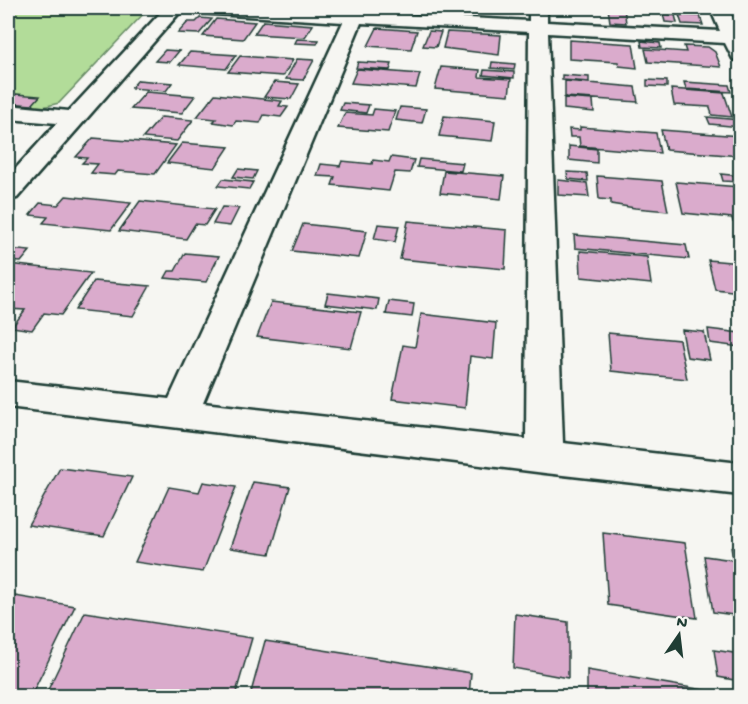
<svg xmlns="http://www.w3.org/2000/svg" width="748" height="704" font-family="'Gochi Hand',sans-serif">
  <style>
    .green { fill: #b2dc99; stroke: #688c66; stroke-width: 1.5 }
    .building { fill: #daabcc; stroke: #1f3d34; stroke-width: 1.5 }
    .lines { fill: none; stroke-linecap: round; stroke-linejoin: round }
    .minor-casing { stroke: #1f3d34; stroke-width: 5 }
    .minor { fill: #f6f6f2; fill-rule: evenodd }
  </style>
  <rect width="100%" height="100%" fill="#f6f6f2"/>
  <filter id="ink" filterUnits="userSpaceOnUse"><feTurbulence type="fractalNoise" baseFrequency=".0167" numOctaves="2"/><feDisplacementMap in="SourceGraphic" scale="12" xChannelSelector="R" yChannelSelector="G"/><feConvolveMatrix kernelMatrix="1 2 1 2 8 2 1 2 1" color-interpolation-filters="sRGB"/></filter>
  <g filter="url(#ink)">
    <path class="green" d="M8 8H149L59 103 43 107 8 105Z"/>
    <path class="building" d="M455 8H481L480 14 453 13Z
      M608 8H624L626 23 610 22Z
      M663 14 675 15 677 23 665 22Z
      M679 15 700 16 703 25 682 24Z
      M200 18 212 19 199 34 178 33 188 22H196Z
      M216 19 255 22 243 39 203 36Z
      M263 21 313 25 305 37 254 34Z
      M377 28 417 31 411 49 368 46Z
      M429 31 441 32 436 47 423 46Z
      M447 32 501 35 499 55 443 48Z
      M297 39 319 40 317 44 295 43Z
      M569 40 633 44 637 68 619 66 618 62 569 59Z
      M641 41 660 43 661 48 642 47Z
      M684 46 708 47 715 52 721 67 648 62 645 49 686 52Z
      M165 50 179 51 170 62 155 61Z
      M190 52 236 55 226 69 179 65Z
      M240 56 293 60 283 76 228 72Z
      M297 59 314 60 303 80 286 79Z
      M358 62 392 64 390 70 356 68Z
      M492 62 515 64 514 70 491 68Z
      M441 67 480 70 479 77 511 79 509 95 435 89Z
      M357 69 420 74 416 88 351 83Z
      M484 70 514 72V78L483 75Z
      M562 75 589 77V82L562 80Z
      M138 80 172 83 166 91 131 88Z
      M647 80 667 81V87L647 86Z
      M565 81 635 87 638 102 565 97Z
      M274 82 299 84 291 99 264 97Z
      M684 82 729 85 731 92 686 89Z
      M671 89 724 93 732 117 712 115 710 107 674 105Z
      M146 92 195 96 182 113 131 109Z
      M16 94 40 96 32 105 8 103Z
      M215 94 282 101 279 106 288 107 281 117 264 115 260 123 236 121 233 125 213 122 216 119 197 117Z
      M564 98 593 100 594 112 564 109Z
      M343 103 369 105 366 113 340 110Z
      M400 107 426 109 422 123 396 120Z
      M374 109 395 111 388 132 338 128 345 113 372 115Z
      M444 116 495 121 492 141 439 136Z
      M161 117 193 120 177 141 143 138Z
      M707 117 740 120V127L710 124Z
      M580 127 656 133 660 153 580 146 579 137H570L569 129 580 130Z
      M661 130 740 136V158V156L666 150Z
      M93 138 176 145 155 174 118 171 115 175 91 173 98 164 82 163 87 158 76 157Z
      M182 143 229 147 215 168 167 163Z
      M569 146 597 149V163L569 160Z
      M391 157 414 160 410 173 395 172 389 191 332 185 335 177 317 176 321 164 340 166 342 161 372 164 373 160 389 162Z
      M419 159 463 163 461 171 417 167Z
      M238 169 257 171 253 179 233 177Z
      M444 171 504 176 501 199 440 193Z
      M567 172 587 173 588 181 568 179Z
      M721 174 740 176V182L723 181Z
      M597 176 662 181 668 211 635 208 611 204V200L599 199Z
      M223 179 253 182 249 189 218 186Z
      M558 180 587 183 589 197 558 195Z
      M676 182 740 187V223L733 222 732 218 683 213Z
      M66 196 131 203 111 230 43 223 48 217 30 215 40 203 58 205Z
      M140 201 215 209 205 225 195 224 186 239 119 231Z
      M222 207 239 208 230 226 213 224Z
      M408 221 507 230 505 269 400 259Z
      M303 224 367 231 359 258 292 251Z
      M378 224 399 226 395 242 374 239Z
      M574 235 686 245 689 259 575 248Z
      M8 249 30 251 21 262 8 261Z
      M580 251 647 257 651 284 581 277Z
      M185 253 219 256 206 282 165 278 169 271H175Z
      M708 260 740 263V292L715 289Z
      M8 264 91 273 61 315 44 313 32 330 12 327 25 310 8 309Z
      M94 281 150 286 133 316 75 310Z
      M328 293 379 299 377 310 325 304Z
      M389 301 414 304 412 317 386 314Z
      M271 302 361 312 351 348 257 337Z
      M421 314 496 323 493 359 470 356 465 408 392 399 403 345 415 347Z
      M708 329 740 333V347L710 343Z
      M682 330 704 332 710 360 687 357Z
      M608 333 679 340 687 379 611 371Z
      M60 468 132 477 104 536 28 525Z
      M203 482 236 487 203 572 135 562 169 487 199 492Z
      M253 482 290 487 270 554 230 548Z
      M603 533 685 543 697 618 608 605Z
      M731 547 740 548V616L713 612 704 556 733 560Z
      M9 595 75 606 31 696H8Z
      M85 612 252 638 235 696H64L46 694Z
      M515 614 568 622V678L513 668Z
      M265 641 471 673 469 696H250Z
      M714 650 740 654V681L718 677Z
      M587 670 715 692V696H587Z"/>
    <g class="lines">
      <g class="minor-casing">
        <path id="minor" d="M165 8H276L529 21V8H547V22L720 31 710 8H728L740 32V61L733 59 725 43 548 33 563 443 740 463V495L545 473 8 407V381L169 399 343 22 180 12 17 198 8 200V177L57 123 8 119V105L69 111ZM361 23 529 32 526 439 203 403Z"/>
      </g>
      <use href="#minor" class="minor"/>
    </g>
  </g>
  <rect width="748" height="704" fill="none" stroke="#f6f6f2" stroke-width="30"/>
  <rect x="15" y="15" width="718" height="674" fill="none" stroke="#1f3d34" stroke-width="2" filter="url(#ink)"/>
  <g transform="translate(679 635) rotate(14)" stroke="#f6f6f2" stroke-width="4.5" paint-order="stroke">
  <path d="M0-4.5L10 22L0 15L-10 22Z" fill="#1f3d34"/>
  <text y="-9" font-size="16" font-weight="bold" text-anchor="middle" fill="#1f3d34">N</text>
  </g>
</svg>
